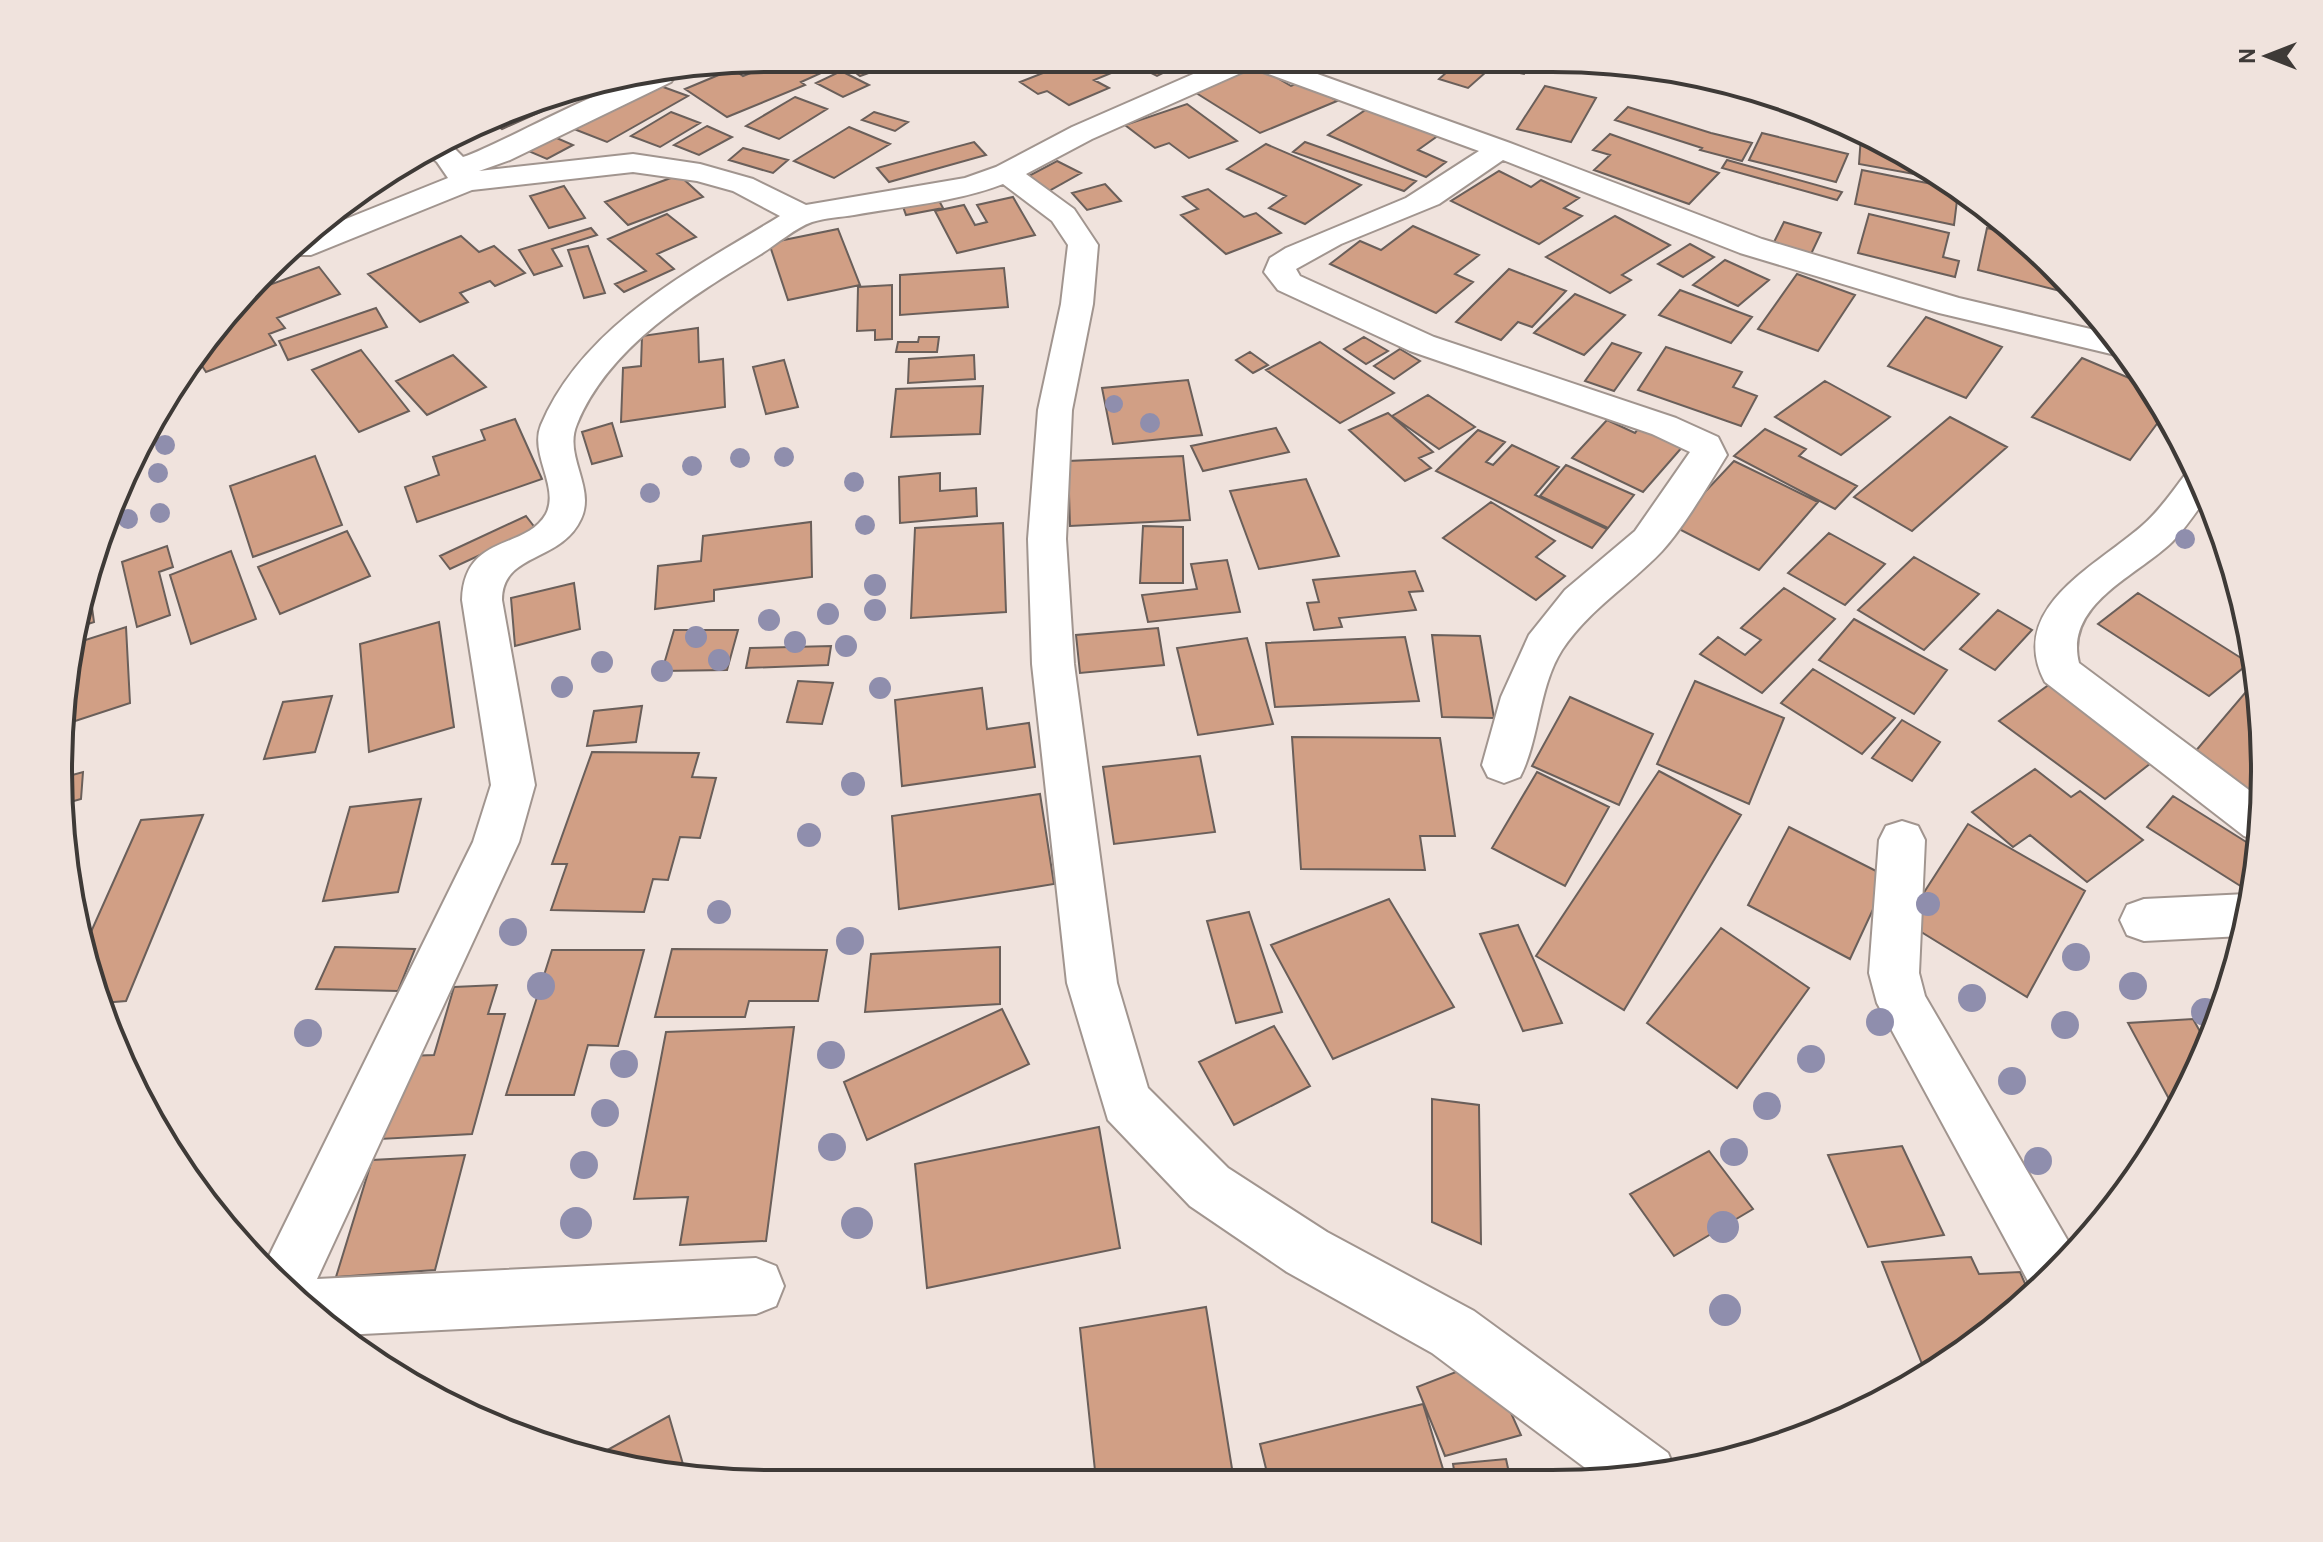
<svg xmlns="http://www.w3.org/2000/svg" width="2323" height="1542" font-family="Roboto,sans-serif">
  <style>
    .building { fill: #d19f85; stroke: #6a5f5a; stroke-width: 2 }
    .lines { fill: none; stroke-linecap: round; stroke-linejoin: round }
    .minor-casing { stroke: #a1958f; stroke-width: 4 }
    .minor { fill: #fff; fill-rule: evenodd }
    .tree { fill: #8f8ead }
    .rim { fill: none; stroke: #3e3a37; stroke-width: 4 }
  </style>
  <rect width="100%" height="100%" fill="#f0e3dd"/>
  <path class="building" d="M789 58 819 74 801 82 805 85 727 117 685 89 733 69 743 76Z
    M851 59H882L891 65 860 76 842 62Z
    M891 59H931L898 67Z
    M993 60H1028L1007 68Z
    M1076 60 1086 66 1099 61 1116 71 1094 80 1109 88 1069 105 1047 91 1038 94 1020 82Z
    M1125 60 1187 61 1157 76Z
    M1457 63H1491L1495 64 1468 88 1439 79Z
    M1505 63H1532L1524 74 1501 69Z
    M1257 66 1291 86 1303 81 1337 101 1260 133 1193 91Z
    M841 71 869 85 843 97 816 83Z
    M655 84 688 96 607 142 574 129Z
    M598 86 502 129 490 121 542 96Z
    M1545 86 1596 98 1571 142 1517 129Z
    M795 97 827 109 779 139 746 126Z
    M1187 104 1237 141 1189 158 1169 143 1155 148 1125 125Z
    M1370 107 1439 135 1418 150 1446 162 1426 177 1328 135Z
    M1628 107 1711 133 1752 143 1742 161 1700 150 1702 148 1615 120Z
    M1786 107 1855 128 1784 112Z
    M671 112 700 123 660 147 631 136Z
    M874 112 908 122 895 131 862 120Z
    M707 126 732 137 699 155 674 145Z
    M849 127 890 144 834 178 794 161Z
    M1762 133 1848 154 1836 182 1749 160Z
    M1610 134 1719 173 1689 204 1594 170 1610 155 1593 150Z
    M552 136 573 145 547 159 526 150Z
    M1861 136 1879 139 1936 178 1859 164Z
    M974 142 986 155 889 182 877 168Z
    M1305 142 1416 181 1404 191 1293 152Z
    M1266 144 1361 185 1305 224 1269 208 1286 196 1227 169Z
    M743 148 788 160 773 173 729 160Z
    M1727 160 1842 192 1837 200 1722 168Z
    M1057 161 1081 173 1047 192 1023 179Z
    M1862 170 1952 188 1958 192 1954 225 1855 204Z
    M1499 171 1531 187 1541 180 1579 198 1564 208 1582 216 1539 244 1451 201Z
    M679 175 703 197 628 225 605 202Z
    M1105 184 1121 201 1087 210 1072 193Z
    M564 186 585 218 549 228 530 196Z
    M1208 189 1244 217 1256 213 1281 233 1226 254 1181 215 1198 209 1183 197Z
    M936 195 943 208 906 215 901 201Z
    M1013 197 1035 235 957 253 935 211 964 205 975 225 987 222 977 205Z
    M667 214 696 237 657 254 674 269 624 292 615 284 646 271 608 239Z
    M1869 214 1949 233 1943 257 1959 261 1955 277 1858 253Z
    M1615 216 1670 245 1622 275 1631 280 1610 293 1546 257Z
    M1784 222 1821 233 1811 254 1773 244Z
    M1413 226 1479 255 1455 274 1473 282 1436 313 1330 264 1360 241 1381 250Z
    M591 228 597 235 552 249 562 266 534 275 519 250Z
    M1987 228 2019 236 2016 249 2041 255 2066 282 2064 292 1978 270Z
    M838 229 860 285 788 300 769 243Z
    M461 236 479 252 494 246 525 273 495 286 490 281 460 293 468 302 420 322 368 274Z
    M1690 244 1714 257 1683 277 1658 264Z
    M588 246 605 293 584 298 568 250Z
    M1725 260 1769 280 1738 306 1693 285Z
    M319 267 340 294 277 318 285 328 269 334 276 345 206 372 195 355 206 337 255 290Z
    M1004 268 1008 307 900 315V275Z
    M1509 269 1566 291 1532 327 1518 322 1501 340 1456 322Z
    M1797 274 1855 295 1818 351 1758 329Z
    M892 285V339L875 340V330L857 331 858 287Z
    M1680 290 1752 317 1731 343 1659 315Z
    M1575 294 1625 315 1584 355 1534 333Z
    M376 308 387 327 288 360 279 341Z
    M1926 317 2002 347 1966 398 1888 366Z
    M698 328 699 362 723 359 725 407 621 422 623 368 641 366 642 336Z
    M919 337H939L937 352H896L898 342H918Z
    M1364 337 1388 351 1366 364 1344 349Z
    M1320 342 1394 393 1340 423 1266 370Z
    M1612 343 1641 353 1614 391 1585 381Z
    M1666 347 1742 372 1733 387 1757 396 1741 426 1638 390Z
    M1400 349 1420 361 1394 379 1374 366Z
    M361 350 409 411 359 432 312 370Z
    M1250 352 1268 365 1253 373 1236 360Z
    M453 355 486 387 427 415 396 381Z
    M974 355 975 379 908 383 909 359Z
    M2082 358 2148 386 2165 413 2130 460 2032 417Z
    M784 360 798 407 766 414 753 367Z
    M1188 380 1202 435 1113 444 1102 388Z
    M1825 381 1890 417 1841 455 1775 417Z
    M983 386 980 434 891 437 896 389Z
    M1428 395 1475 427 1439 449 1392 416Z
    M1388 413 1433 452 1419 458 1431 468 1405 481 1349 430Z
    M1950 417 2007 447 1912 531 1854 497Z
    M515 419 542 479 417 522 405 487 439 475 433 457 485 440 481 430Z
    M1607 420 1635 433 1641 425 1684 445 1643 492 1572 458Z
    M612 423 622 456 592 464 582 432Z
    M1276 428 1289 452 1203 471 1191 446Z
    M1765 429 1806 449 1799 456 1857 486 1835 509 1734 456Z
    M1478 430 1505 442 1486 462 1493 465 1512 445 1559 467 1535 495 1607 529 1592 548 1436 471Z
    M315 456 342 525 253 557 230 486Z
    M1183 456 1190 520 1070 526 1068 461Z
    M1734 461 1818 502 1759 570 1673 526Z
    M1566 465 1634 495 1608 528 1540 496Z
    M940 473V491L976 488 977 516 900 523 899 477Z
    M1306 479 1339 556 1259 569 1230 491Z
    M117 490 123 513 108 518 112 499Z
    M1491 502 1555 541 1536 557 1565 576 1536 600 1443 538Z
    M526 516 536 529 450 569 440 556Z
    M811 522 812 577 714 590V601L655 609 658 566 701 561 703 536Z
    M1003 523 1006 612 911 618 915 528Z
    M1143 526 1183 527V583H1140Z
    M347 531 370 576 280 614 258 567Z
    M1829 533 1885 564 1845 605 1788 573Z
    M167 546 173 567 159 572 170 615 137 627 122 562Z
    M231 551 256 619 191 644 170 575Z
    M1914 557 1979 594 1924 650 1858 610Z
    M1227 560 1240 612 1148 622 1142 595 1197 589 1191 564Z
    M1415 571 1423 591 1409 592 1416 610 1339 618 1342 627 1314 630 1307 603 1319 602 1313 580Z
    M574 583 580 629 515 646 511 598Z
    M1784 588 1835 619 1762 693 1700 654 1718 637 1745 655 1761 640 1741 628Z
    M90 593 94 622 82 626Z
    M2138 593 2249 663 2209 696 2098 624Z
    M1998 610 2032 630 1995 670 1960 649Z
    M1854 619 1947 670 1914 714 1819 660Z
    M439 622 454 727 369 752 360 644Z
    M126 627 130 703 60 726 79 642Z
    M1158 628 1164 665 1080 673 1076 635Z
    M674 630H738L727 670 662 671Z
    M1432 635 1480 636 1494 718 1442 717Z
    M1405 637 1419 701 1275 707 1266 643Z
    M1247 638 1273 724 1198 735 1177 648Z
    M831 646 828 665 746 668 750 648Z
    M1813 669 1895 718 1862 754 1781 703Z
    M2256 680 2263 725 2261 793 2256 800 2188 760Z
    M798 681 833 683 822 724 787 722Z
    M1695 681 1784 718 1749 804 1657 764Z
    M2054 681 2160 756 2105 799 1999 721Z
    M982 688 987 729 1029 723 1035 767 902 786 895 700Z
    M332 696 315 752 264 759 283 702Z
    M1570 697 1653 734 1619 805 1532 766Z
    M642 706 636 742 587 746 594 711Z
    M1902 720 1940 742 1912 781 1872 758Z
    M1292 737 1440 738 1455 836H1420L1425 870 1301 869Z
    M592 752 699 753 692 777 716 778 700 838 680 837 668 880 653 879 644 912 551 910 567 864H552Z
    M1200 756 1215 832 1114 844 1103 767Z
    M2035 769 2071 797 2080 791 2143 840 2087 882 2030 835 2013 847 1972 812Z
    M1659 771 1741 815 1624 1010 1536 956Z
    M83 772 81 799 67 803 65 777Z
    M1537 772 1609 807 1565 886 1492 848Z
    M1040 794 1054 884 899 909 892 816Z
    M2173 796 2259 850V865L2250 892 2147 827Z
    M421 799 398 892 323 901 350 807Z
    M203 815 126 1001 102 1003 82 952 141 820Z
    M1968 824 2085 891 2027 997 1905 922Z
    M1789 827 1888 877 1850 959 1748 905Z
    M1389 899 1454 1007 1333 1059 1271 945Z
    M1249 912 1282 1012 1236 1023 1207 921Z
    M1518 925 1562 1023 1523 1031 1480 934Z
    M1721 928 1809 988 1737 1088 1647 1023Z
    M335 947 415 949 398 991 316 989Z
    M1000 947V1004L865 1012 871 954Z
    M672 949 827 950 818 1001H749L745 1017H655Z
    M552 950H644L618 1046 588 1045 574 1095H506Z
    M497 985 488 1014H505L472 1134 380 1139 407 1056 434 1055 454 987Z
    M1002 1009 1029 1064 867 1140 844 1082Z
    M2193 1019 2207 1044 2175 1110 2128 1023Z
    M1274 1026 1310 1086 1234 1125 1199 1062Z
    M794 1027 766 1241 680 1245 688 1197 634 1199 666 1032Z
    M1432 1099 1479 1105 1481 1244 1432 1222Z
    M1099 1127 1120 1248 927 1288 915 1164Z
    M1902 1146 1944 1235 1868 1247 1828 1155Z
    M1709 1151 1753 1209 1674 1256 1630 1194Z
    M465 1155 435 1270 336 1277 372 1160Z
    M1971 1257 1979 1274 2020 1272 2030 1295 1986 1337 1926 1374 1882 1262Z
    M1206 1307 1234 1481 1096 1480 1080 1328Z
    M1487 1360 1521 1435 1445 1456 1417 1387Z
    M1423 1404 1447 1482 1269 1481 1260 1444Z
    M669 1416 687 1478H677L600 1454Z
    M1506 1459 1511 1482H1456L1453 1464Z"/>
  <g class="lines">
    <g class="minor-casing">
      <path id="minor" d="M1223 61 1284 62 1510 143 1762 239 1959 298 2116 335 2129 356 2124 357 1939 313 1740 253 1503 160 1439 204 1341 244 1296 269 1300 276 1434 337 1676 418 1718 437 1727 455C1709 484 1684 527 1662 551 1629 586 1589 609 1562 650 1538 688 1540 738 1520 777L1504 783 1488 777 1482 765 1501 697 1529 635 1565 590 1635 531 1690 452 1652 434 1410 351 1278 290 1264 272 1270 258 1286 248 1406 198 1479 151 1252 68 1092 139 1026 174 1074 209 1098 245 1093 304 1072 410 1066 539 1074 664 1117 983 1148 1088 1228 1168 1327 1232 1474 1311 1668 1453 1675 1470 1604 1482 1432 1353 1287 1272 1190 1206 1108 1120 1067 983 1032 664 1028 539 1038 410 1061 304 1068 245 1052 221 1003 184C956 202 904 206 854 215 841 217 825 218 812 222 795 228 777 244 761 254 692 296 609 346 577 424 563 456 596 487 581 519 561 563 502 552 502 600L535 785 519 842 317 1279 756 1258 776 1266 784 1286 776 1306 756 1314 343 1335 301 1307 265 1264 473 842 491 785 462 600C464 533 525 551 546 514 560 487 529 454 541 425 583 325 693 269 780 216L733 191 697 181 633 172 472 190 311 255H292L321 229 448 178 437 162 426 153 448 142 463 157C510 141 635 65 675 76L671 82 510 160 479 171 633 154 700 164 753 179 806 205 965 178 996 167 1072 127Z
        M2196 469 2207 497C2196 512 2185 529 2172 542 2137 576 2064 604 2079 663L2261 799 2260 842 2244 836 2045 682C2005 607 2099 565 2144 524 2161 509 2174 489 2188 471Z
        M1902 821 1918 826 1925 840 1919 973 1925 996 2075 1253 2034 1292 1877 1003 1869 973 1879 840 1886 826Z
        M2247 894 2252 896 2242 936 2144 941 2127 935 2120 920 2127 905 2144 899Z"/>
    </g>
    <use href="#minor" class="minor"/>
  </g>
  <g class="tree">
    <circle cx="1114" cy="404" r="9"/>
    <circle cx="1150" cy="423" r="10"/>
    <circle cx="165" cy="445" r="10"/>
    <circle cx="784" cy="457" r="10"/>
    <circle cx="740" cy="458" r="10"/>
    <circle cx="692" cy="466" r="10"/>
    <circle cx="158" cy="473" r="10"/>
    <circle cx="854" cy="482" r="10"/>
    <circle cx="650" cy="493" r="10"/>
    <circle cx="160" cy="513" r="10"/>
    <circle cx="128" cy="519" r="10"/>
    <circle cx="865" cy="525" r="10"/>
    <circle cx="2185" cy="539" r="10"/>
    <circle cx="875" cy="585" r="11"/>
    <circle cx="875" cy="610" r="11"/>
    <circle cx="828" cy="614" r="11"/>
    <circle cx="769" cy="620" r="11"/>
    <circle cx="696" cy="637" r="11"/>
    <circle cx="795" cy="642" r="11"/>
    <circle cx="846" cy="646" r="11"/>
    <circle cx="719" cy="660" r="11"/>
    <circle cx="602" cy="662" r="11"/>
    <circle cx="662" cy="671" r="11"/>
    <circle cx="562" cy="687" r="11"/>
    <circle cx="880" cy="688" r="11"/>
    <circle cx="853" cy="784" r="12"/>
    <circle cx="809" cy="835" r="12"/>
    <circle cx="1928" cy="904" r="12"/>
    <circle cx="719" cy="912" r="12"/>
    <circle cx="513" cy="932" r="14"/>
    <circle cx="850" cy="941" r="14"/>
    <circle cx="2076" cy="957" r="14"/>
    <circle cx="541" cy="986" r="14"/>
    <circle cx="2133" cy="986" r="14"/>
    <circle cx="1972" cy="998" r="14"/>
    <circle cx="2205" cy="1012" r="14"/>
    <circle cx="1880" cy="1022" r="14"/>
    <circle cx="2065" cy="1025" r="14"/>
    <circle cx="308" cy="1033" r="14"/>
    <circle cx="831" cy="1055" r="14"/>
    <circle cx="1811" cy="1059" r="14"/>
    <circle cx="624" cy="1064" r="14"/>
    <circle cx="2012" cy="1081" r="14"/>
    <circle cx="1767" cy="1106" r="14"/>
    <circle cx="605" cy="1113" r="14"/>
    <circle cx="832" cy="1147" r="14"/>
    <circle cx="1734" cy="1152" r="14"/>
    <circle cx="2038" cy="1161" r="14"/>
    <circle cx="584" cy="1165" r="14"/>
    <circle cx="576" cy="1223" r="16"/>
    <circle cx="857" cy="1223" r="16"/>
    <circle cx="1723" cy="1227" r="16"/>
    <circle cx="1725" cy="1310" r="16"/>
  </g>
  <path d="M0 0H2323V1542H0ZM771 72H1552A699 699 0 0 1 2251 771V771A699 699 0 0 1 1552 1470H771A699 699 0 0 1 72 771V771A699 699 0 0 1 771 72Z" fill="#f0e3dd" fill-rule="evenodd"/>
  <path class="rim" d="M771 72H1552A699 699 0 0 1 2251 771V771A699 699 0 0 1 1552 1470H771A699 699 0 0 1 72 771V771A699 699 0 0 1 771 72Z"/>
  <g transform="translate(2267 56) rotate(270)" stroke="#f0e3dd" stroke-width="6" paint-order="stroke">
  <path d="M0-6L14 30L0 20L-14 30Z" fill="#3e3a37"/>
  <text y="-12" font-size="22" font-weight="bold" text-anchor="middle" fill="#3e3a37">N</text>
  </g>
</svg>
